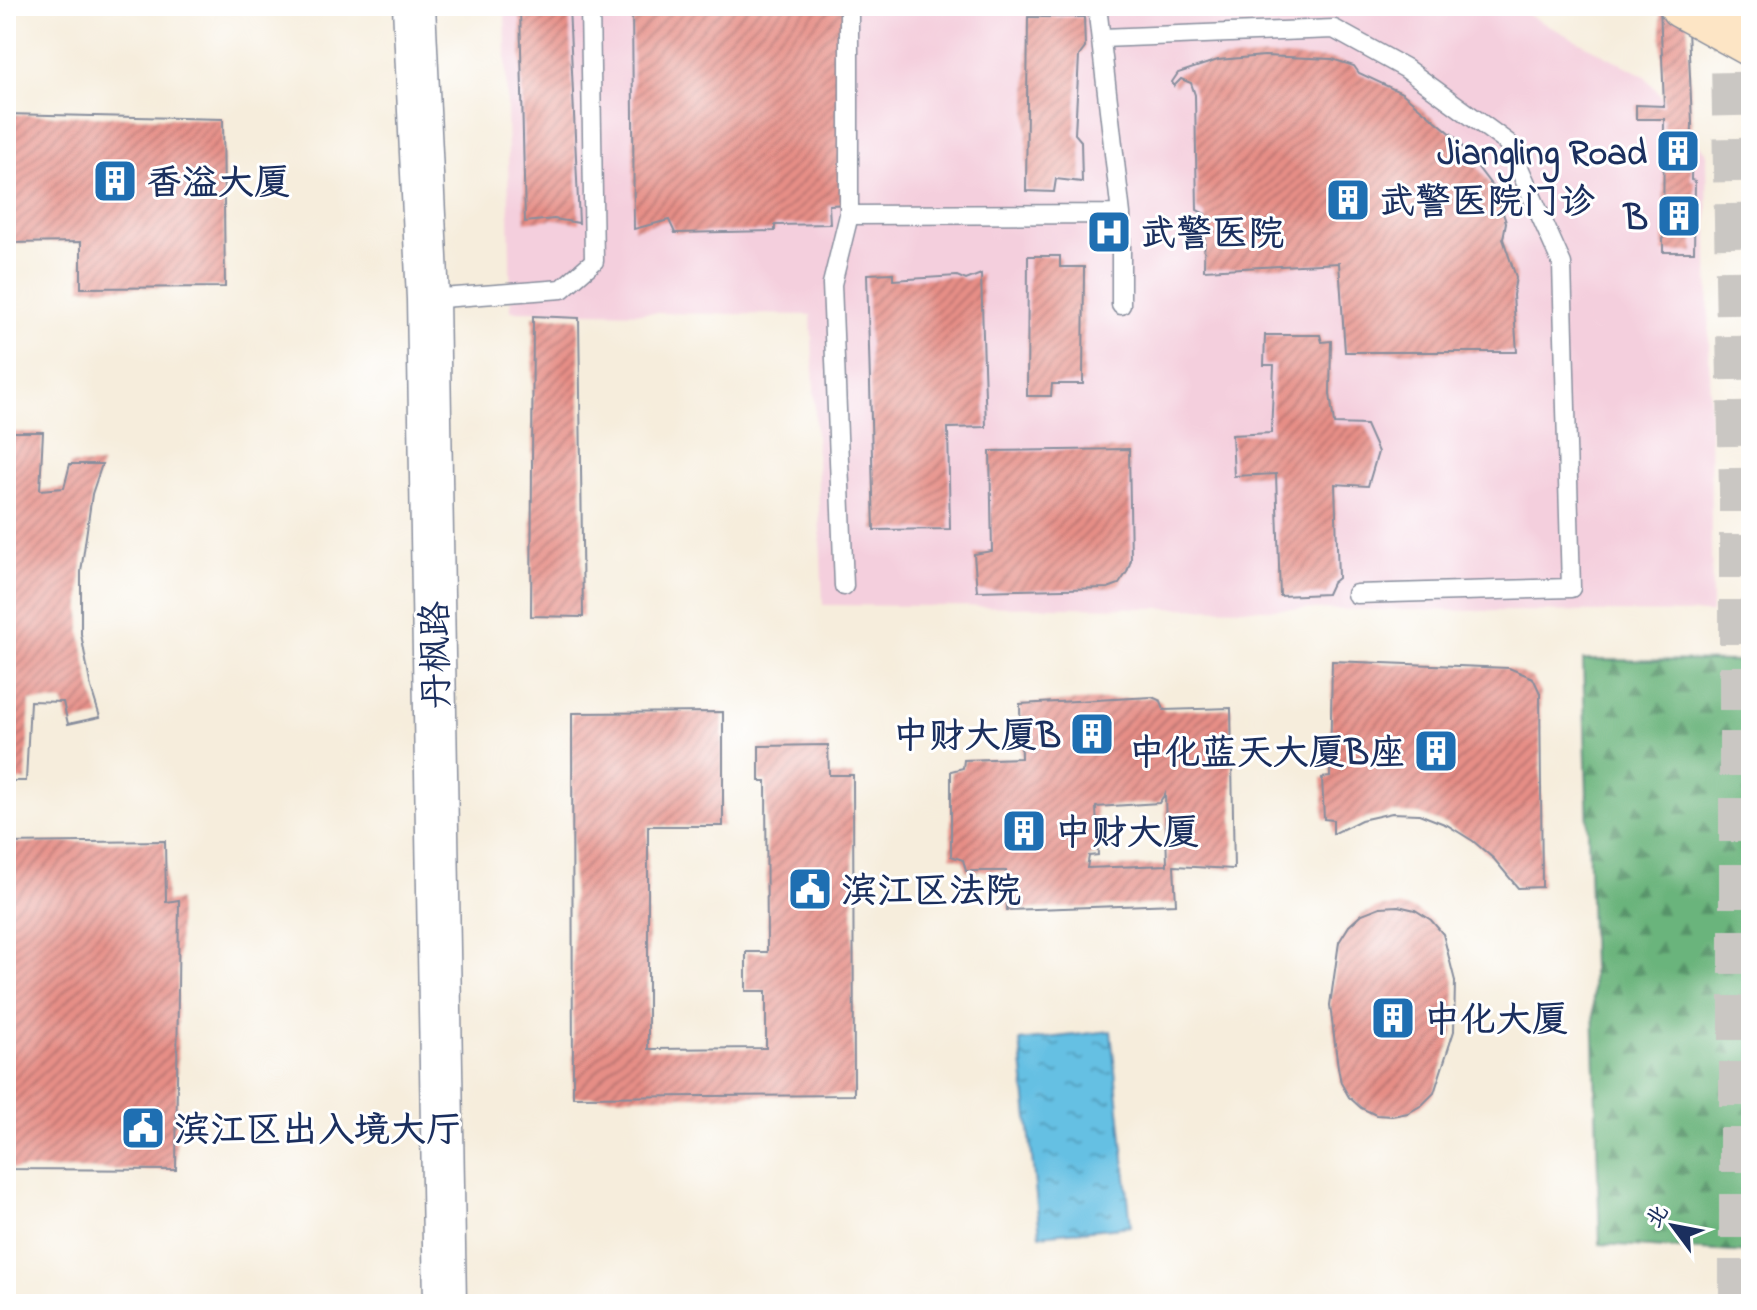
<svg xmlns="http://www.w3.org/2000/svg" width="1757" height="1310" font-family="'Indie Flower','LXGW WenKai TC',sans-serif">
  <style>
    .built { fill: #f4cfdd }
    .forest { fill: url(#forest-firs); stroke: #42726d; stroke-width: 2 }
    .water { fill: url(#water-ripples); stroke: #4078a0; stroke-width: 2 }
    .building { fill: url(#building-hatch); fill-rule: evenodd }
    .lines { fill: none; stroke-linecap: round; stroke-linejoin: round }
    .trunk-tunnel { stroke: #cac7c3; stroke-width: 44; stroke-dasharray: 44 22; stroke-linecap: butt }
    .service-casing { stroke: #888e9d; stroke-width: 21 }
    .tertiary-casing { stroke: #888e9d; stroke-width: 45 }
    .secondary-casing { stroke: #888e9d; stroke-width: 47 }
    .service { stroke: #fff; stroke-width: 18 }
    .tertiary { stroke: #fff; stroke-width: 42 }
    .secondary { stroke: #fde5c5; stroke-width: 44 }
    .labels { text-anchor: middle; stroke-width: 6; stroke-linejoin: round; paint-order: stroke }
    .poi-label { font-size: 36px; font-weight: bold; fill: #1b2f5e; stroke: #fff; text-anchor: start }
    .street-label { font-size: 36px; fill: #1b2f5e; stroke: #fff }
  </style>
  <defs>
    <pattern id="forest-firs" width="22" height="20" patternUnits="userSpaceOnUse" patternTransform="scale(2)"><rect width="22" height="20" fill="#6ab47c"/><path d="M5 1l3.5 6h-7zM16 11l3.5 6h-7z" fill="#569369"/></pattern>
    <pattern id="water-ripples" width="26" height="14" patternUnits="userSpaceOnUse" patternTransform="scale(2)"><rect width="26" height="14" fill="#65c0e3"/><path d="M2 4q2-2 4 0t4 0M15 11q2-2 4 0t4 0" fill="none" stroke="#529cbb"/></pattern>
    <pattern id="building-hatch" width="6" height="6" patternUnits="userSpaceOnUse" patternTransform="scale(2)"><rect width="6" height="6" fill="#e68e86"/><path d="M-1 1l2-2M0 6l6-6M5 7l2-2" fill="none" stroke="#ba7471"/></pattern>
  </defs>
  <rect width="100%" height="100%" fill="#fff"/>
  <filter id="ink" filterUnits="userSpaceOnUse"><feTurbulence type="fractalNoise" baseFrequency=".0125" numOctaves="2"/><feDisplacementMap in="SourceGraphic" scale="16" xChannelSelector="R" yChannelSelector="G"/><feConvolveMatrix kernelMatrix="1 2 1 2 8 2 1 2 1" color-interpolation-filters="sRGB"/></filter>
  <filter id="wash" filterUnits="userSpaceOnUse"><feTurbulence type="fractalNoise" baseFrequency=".006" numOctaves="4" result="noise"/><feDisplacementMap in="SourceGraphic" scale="32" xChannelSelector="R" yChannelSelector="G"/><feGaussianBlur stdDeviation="1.8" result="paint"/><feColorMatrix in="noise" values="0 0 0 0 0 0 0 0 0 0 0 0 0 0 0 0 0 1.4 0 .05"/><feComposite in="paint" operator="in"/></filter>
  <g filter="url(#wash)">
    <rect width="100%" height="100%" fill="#f6eddc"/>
    <path class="built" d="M505 6H1511L1645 76 1707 153 1712 613 823 605 811 315 511 311Z"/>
    <path class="forest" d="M1583 660 1751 661V1253L1600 1244Z"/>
    <path class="water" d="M1111 1031 1131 1226 1040 1235 1020 1041Z"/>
    <g id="blocks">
      <path class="building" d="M520 6H569L579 223 554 219 525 222Z
        M632 6H845L850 204 829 205 830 224 775 225V231L675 233 669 220 634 229Z
        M1660 6H1687L1692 123 1691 180 1695 181 1694 252H1663L1664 119H1636V105L1664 106Z
        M1719 6H1751V21Z
        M1028 17H1084L1085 48 1079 56 1075 134 1081 141 1082 182 1056 179 1054 192 1026 191Z
        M1264 56 1332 59 1354 66 1359 73 1402 93 1454 136 1495 190 1506 222 1503 239 1516 277 1513 295 1517 352H1345L1339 263 1204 270 1205 214 1197 210 1195 95 1191 83 1181 79 1174 86 1172 82 1178 73 1218 60Z
        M6 114 223 119 225 287 81 288V242L6 243Z
        M1028 256H1060V267H1084L1083 384H1052L1051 396H1027Z
        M893 273V280L957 276 966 280 981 274 986 427 948 428 950 529 874 530 867 274Z
        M533 316 579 318 583 617 531 616Z
        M1265 335H1320L1322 342 1331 341 1330 394 1334 424 1366 425 1378 452 1368 486 1335 484 1338 578 1332 583 1327 594 1280 596 1276 474 1234 476 1232 435 1271 433 1274 365H1264Z
        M6 432H43L40 490 64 488 70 464H102L92 494 81 572V634L91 688 100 717 68 724 63 702 30 701 26 781H6Z
        M1129 449 1131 560 1127 572 1119 584 1108 588 977 591 974 554 992 551 990 451Z
        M1332 661 1509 668 1533 678 1540 693 1542 887 1518 888 1494 859 1473 841 1447 825 1419 814 1392 813 1361 820 1333 834V820L1324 819 1322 778 1330 777Z
        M1152 697 1161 701 1164 710 1231 708 1234 869 1174 866 1176 904 1007 910 1006 871H966L963 860 951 856V771L963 768 964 760 1021 758 1020 704ZM1165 794 1167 865 1087 868 1089 856 1098 855 1096 807 1159 803Z
        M723 712V826H648V1049L766 1048V991H746V952H767L766 781H759V746L828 745 829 775H853L854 1095 573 1097 572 713Z
        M165 841 166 902 179 900 176 1170 6 1169V843Z
        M1398 906 1415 910 1431 920 1443 934 1455 981 1454 1031 1434 1093 1422 1105 1408 1113 1392 1116 1376 1115 1361 1108 1349 1097 1341 1083 1338 1067 1330 1005 1339 942 1349 926 1362 914 1380 907Z"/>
    </g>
  </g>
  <g filter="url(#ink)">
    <use href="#blocks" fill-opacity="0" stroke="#888e9d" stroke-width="2"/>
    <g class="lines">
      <path class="trunk-tunnel" d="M1732 6 1741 492V1304"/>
      <g class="service-casing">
        <path id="service" d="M849 6V215L1121 214
          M1097 6 1121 214V305
          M1102 38 1334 29 1405 68 1508 143 1562 264 1571 588 1356 594
          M428 299 562 289 594 261 590 6
          M844 586 832 284 849 215"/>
      </g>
      <g class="tertiary-casing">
        <path id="tertiary" d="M414 6 428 299 445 1304"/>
      </g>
      <g class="secondary-casing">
        <path id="secondary" d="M1682 6 1751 44"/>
      </g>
      <use href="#service" class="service"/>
      <use href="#tertiary" class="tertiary"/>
      <use href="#secondary" class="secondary"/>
    </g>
  </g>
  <defs>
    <g id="building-square" transform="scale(2.3)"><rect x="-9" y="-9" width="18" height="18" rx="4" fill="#1f6fb2" stroke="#fff"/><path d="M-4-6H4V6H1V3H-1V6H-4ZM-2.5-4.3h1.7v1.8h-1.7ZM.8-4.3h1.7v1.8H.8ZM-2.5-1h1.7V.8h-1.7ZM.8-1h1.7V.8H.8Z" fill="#fff"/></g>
    <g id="hospital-square" transform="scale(2.3)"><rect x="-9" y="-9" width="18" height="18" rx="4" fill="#1f6fb2" stroke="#fff"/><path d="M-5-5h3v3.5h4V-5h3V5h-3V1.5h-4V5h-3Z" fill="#fff"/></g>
    <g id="civic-square" transform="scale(2.3)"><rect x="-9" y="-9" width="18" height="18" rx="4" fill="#1f6fb2" stroke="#fff"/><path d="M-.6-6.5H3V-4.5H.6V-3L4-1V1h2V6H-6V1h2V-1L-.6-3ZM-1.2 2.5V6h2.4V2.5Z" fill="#fff"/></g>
  </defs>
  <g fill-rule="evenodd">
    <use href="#building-square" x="1678" y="151"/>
    <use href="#building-square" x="115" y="181"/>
    <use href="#building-square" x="1348" y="200"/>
    <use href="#building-square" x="1679" y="216"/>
    <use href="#hospital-square" x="1109" y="232"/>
    <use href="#building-square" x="1092" y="734"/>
    <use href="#building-square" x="1436" y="751"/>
    <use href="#building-square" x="1024" y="831"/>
    <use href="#civic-square" x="810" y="889"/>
    <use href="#building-square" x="1393" y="1018"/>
    <use href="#civic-square" x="143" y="1128"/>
  </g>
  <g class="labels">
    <g class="poi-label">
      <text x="1647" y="164" text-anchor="end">Jiangling Road</text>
      <text x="146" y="194">香溢大厦</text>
      <text x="1379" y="213">武警医院门诊</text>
      <text x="1648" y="229" text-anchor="end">B</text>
      <text x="1140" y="245">武警医院</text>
      <text x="1061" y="747" text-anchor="end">中财大厦B</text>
      <text x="1405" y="764" text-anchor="end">中化蓝天大厦B座</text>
      <text x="1055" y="844">中财大厦</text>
      <text x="841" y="902">滨江区法院</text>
      <text x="1424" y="1031">中化大厦</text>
      <text x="174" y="1141">滨江区出入境大厅</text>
    </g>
    <g class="street-label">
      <text transform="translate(434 655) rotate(-91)" y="13">丹枫路</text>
    </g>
  </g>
  <rect width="1757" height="1310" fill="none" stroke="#fff" stroke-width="32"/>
  <g transform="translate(1673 1226) rotate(302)" stroke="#ffffff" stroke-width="6" paint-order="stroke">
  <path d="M0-6L14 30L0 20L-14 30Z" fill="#1b2f5e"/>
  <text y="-12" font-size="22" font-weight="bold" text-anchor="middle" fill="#1b2f5e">北</text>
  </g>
</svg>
